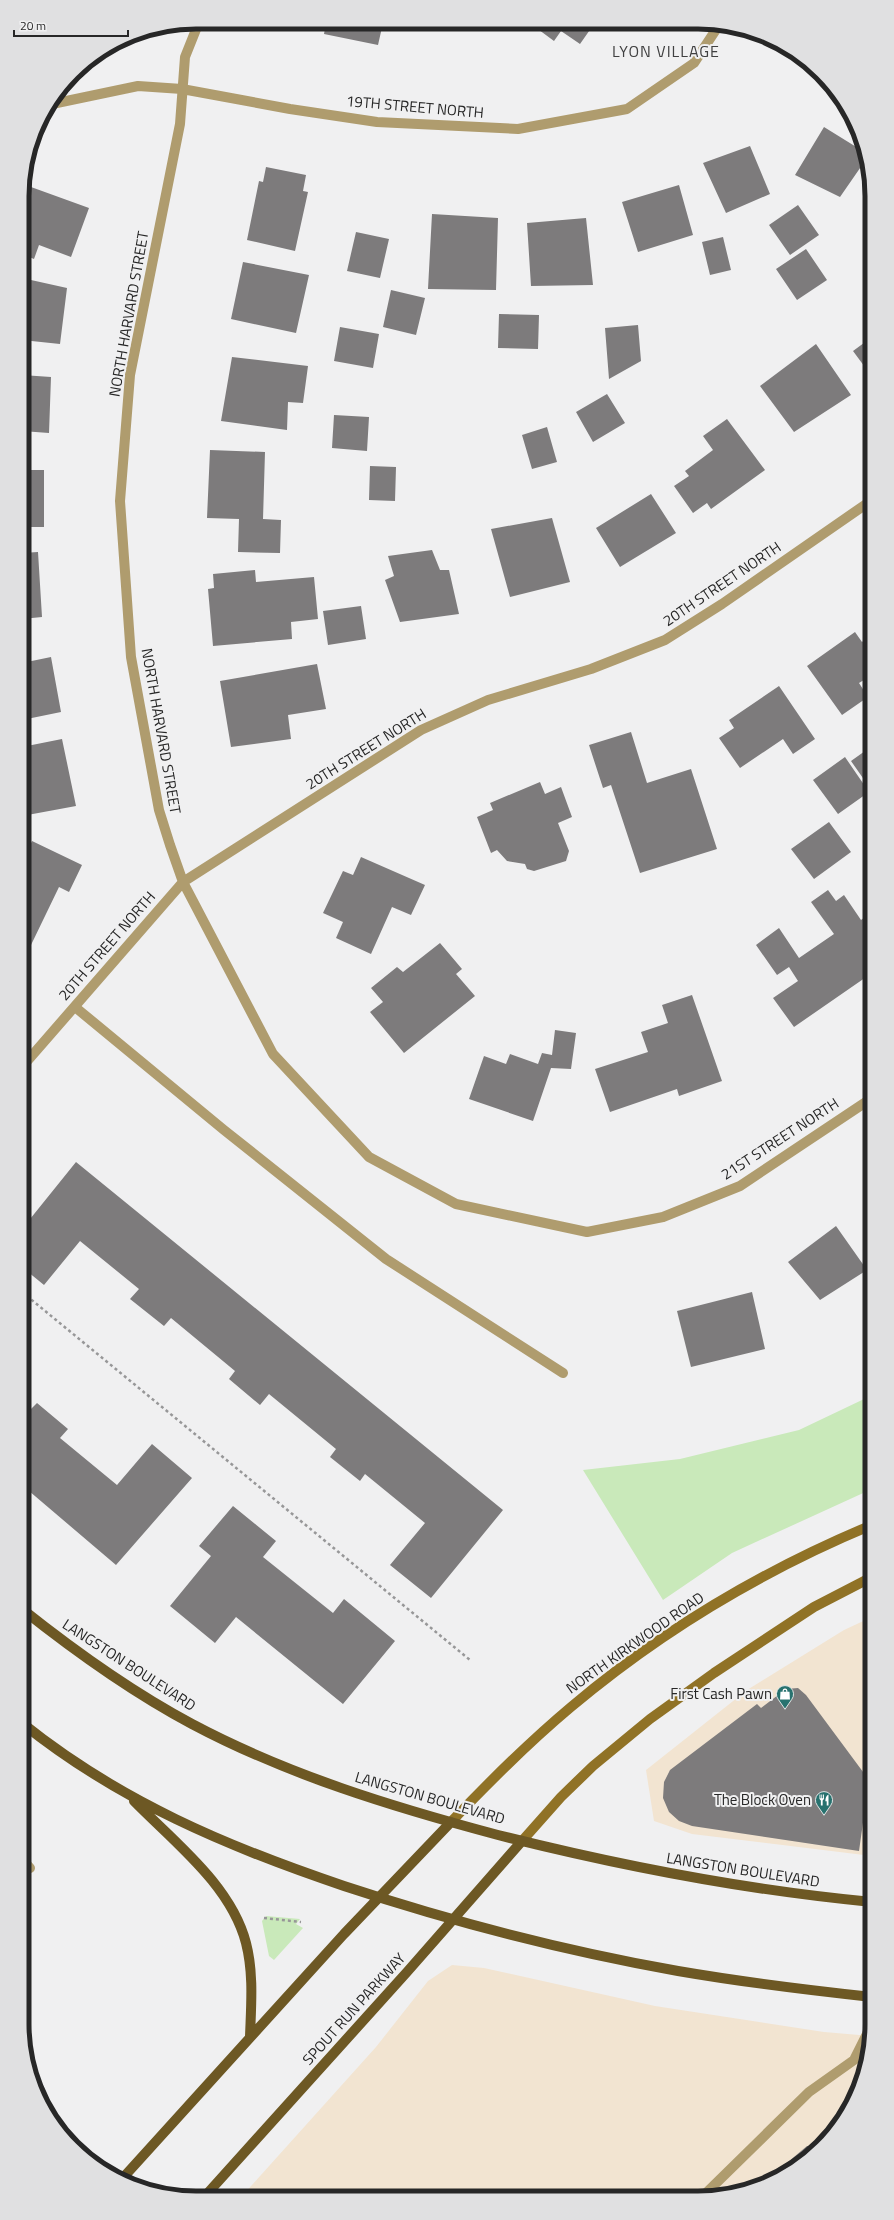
<svg xmlns="http://www.w3.org/2000/svg" width="894" height="2220" font-family="'Titillium Web',sans-serif">
  <style>
    .commercial { fill: #f2e4d1 }
    .green { fill: #c9e9ba }
    .building { fill: #7d7b7c }
    .lines { fill: none; stroke-linecap: round; stroke-linejoin: round }
    .path { stroke: #979798; stroke-width: 2.5; stroke-dasharray: 3 3; stroke-linecap: butt }
    .lane { stroke: #af9c6e; stroke-width: 10 }
    .street { stroke: #af9c6e; stroke-width: 10 }
    .secondary { stroke: #907226; stroke-width: 10 }
    .primary { stroke: #6d5824; stroke-width: 10 }
    .labels { text-anchor: middle; stroke-width: 4; stroke-linejoin: round; paint-order: stroke }
    .street-label { font-size: 15px; fill: #272727; stroke: #f0f0f1 }
    .poi-label { font-size: 15px; fill: #272727; stroke: #f0f0f1; text-anchor: end }
    .neighbourhood-label { font-size: 16px; letter-spacing: 1px; fill: #404041; stroke: #f0f0f1 }
    .rim { fill: none; stroke: #272727; stroke-width: 5 }
  </style>
  <rect width="100%" height="100%" fill="#f0f0f1"/>
  <path class="commercial" d="M872 1617V1856L692 1834 654 1821 646 1770 747 1690 844 1630Z
    M452 1965 484 1968 655 2006 824 2032 871 2036 859 2090 829 2138 785 2175 743 2192 698 2198 243 2195 376 2047 428 1981Z"/>
  <path class="green" d="M872 1393V1489L732 1553 663 1600 583 1470 680 1459 799 1430 862 1400Z
    M266 1916 300 1919 296 1924 303 1928 274 1960 269 1956 262 1921Z"/>
  <path class="building" d="M326 23H383L378 45 324 34Z
    M531 24H594L580 44 561 31 554 41Z
    M824 127 866 153 867 158 840 197 795 175Z
    M750 146 770 194 726 213 703 163Z
    M266 167 306 175 303 191 308 192 295 251 247 240 259 181 263 182Z
    M679 185 693 235 638 252 622 202Z
    M31 187 89 208 71 257 39 245 34 259 22 254V211Z
    M798 205 819 235 790 255 769 225Z
    M432 214 498 218 496 290 428 289Z
    M586 218 593 285 531 286 527 223Z
    M356 232 389 239 380 278 347 271Z
    M723 237 731 270 710 275 702 242Z
    M806 249 827 280 797 300 776 269Z
    M243 262 309 275 296 333 231 319Z
    M22 278 67 288 60 344 22 340Z
    M391 290 425 298 416 335 383 327Z
    M499 314 539 315 538 349 498 348Z
    M638 325 641 361 609 379 605 328Z
    M340 327 379 334 373 368 334 361Z
    M872 337V373L870 374 853 351Z
    M816 344 851 395 794 432 760 386Z
    M232 357 308 366 303 403 288 402 287 430 221 421Z
    M22 375 51 377 49 433 22 431Z
    M607 394 625 423 593 442 576 412Z
    M334 415 369 417 367 451 332 448Z
    M727 419 765 470 711 509 707 503 693 513 674 486 689 476 685 471 713 450 703 436Z
    M547 427 557 462 532 469 522 435Z
    M210 450 265 452 263 519 281 520 280 553 238 552 239 519 207 518Z
    M370 466 396 467 395 501 369 500Z
    M22 470H44V527H22Z
    M651 494 676 533 620 567 596 528Z
    M552 518 570 582 510 597 491 529Z
    M432 550 440 570H449L459 614 400 622 385 580 394 576 388 556Z
    M38 552 42 617 22 619V553Z
    M255 570 256 582 314 577 318 619 291 622 292 639 213 646 208 589 214 588 213 574Z
    M361 606 366 639 328 645 323 611Z
    M855 632 862 642 872 634V675L859 683 868 697 842 715 807 666Z
    M51 657 61 712 22 720V663Z
    M317 664 326 709 288 715 291 739 231 747 220 681Z
    M779 686 815 739 793 754 783 739 740 768 719 738 734 728 729 720Z
    M631 732 647 783 691 769 717 849 640 873 611 785 603 788 589 745Z
    M62 739 76 806 22 816V747Z
    M872 746V791L851 761Z
    M845 757 869 792 838 814 813 780Z
    M540 782 545 794 561 787 572 817 558 823 569 851 566 861 534 871 527 869 525 864 507 861 497 850 491 853 477 817 493 810 490 803Z
    M829 822 851 852 814 879 791 849Z
    M32 841 82 865 69 892 59 887 31 945 22 941V862Z
    M361 857 425 885 411 915 392 907 371 954 336 938 343 922 323 913 343 871 353 875Z
    M828 890 836 901 844 895 861 920 872 912V973L794 1027 773 998 798 981 789 967 777 975 756 945 779 928 799 958 834 934 811 902Z
    M440 943 462 969 456 974 475 996 404 1053 370 1012 383 1002 371 988 397 967 403 972Z
    M692 995 722 1081 679 1096 677 1089 610 1112 595 1069 648 1052 641 1032 668 1023 662 1005Z
    M555 1030 576 1033 571 1069 551 1068 533 1121 469 1099 484 1056 506 1064 510 1054 538 1064 542 1053 552 1055Z
    M76 1162 503 1510 431 1598 390 1565 425 1523 365 1474 360 1481 330 1457 336 1449 269 1394 260 1405 229 1379 235 1371 171 1318 164 1326 130 1299 139 1289 80 1241 44 1285 22 1267V1229Z
    M836 1226 867 1270 820 1300 788 1262Z
    M752 1292 765 1349 691 1367 677 1311Z
    M37 1403 68 1429 60 1438 117 1485 152 1444 192 1478 116 1565 22 1485V1405L29 1411Z
    M233 1506 276 1541 263 1557 333 1613 344 1599 395 1641 343 1704 236 1617 215 1643 170 1606 211 1556 199 1546Z
    M798 1688 806 1695 869 1780 859 1851 692 1826 679 1821 669 1812 663 1798 664 1782 670 1770 757 1704 761 1708 786 1689Z
    M807 2146 819 2147 785 2175 762 2184Z"/>
  <g class="lines">
    <path class="path" d="M22 1292 470 1660
      M264 1918 301 1922"/>
    <path class="lane" d="M75 1007 224 1130 386 1259 563 1373
      M22 1859 30 1868
      M701 2198 809 2092 854 2060 872 2024"/>
    <path class="street" d="M199 22 185 57 180 124 130 375 120 501 131 657 159 810 170 845 183 882 273 1054 369 1157 456 1204 587 1232 663 1217 740 1186 872 1098
      M52 104 138 86 182 89 290 109 377 122 518 129 627 109 694 63 719 25
      M22 1067 183 882 421 730 488 700 591 669 665 640 722 604 872 500"/>
    <path class="secondary" d="M451 1822C489 1782 528 1743 571 1707 660 1632 764 1570 872 1525
      M522 1841 561 1797 593 1766 650 1719 714 1673 814 1607 872 1577"/>
    <path class="primary" d="M22 1609C76 1652 132 1692 192 1724 288 1775 393 1807 498 1835 621 1866 745 1890 872 1902
      M22 1723C119 1801 228 1847 344 1886 453 1922 566 1951 678 1971 742 1982 807 1990 872 1997
      M134 1801C174 1842 231 1885 246 1943 254 1974 251 2006 250 2037
      M121 2180 344 1934 451 1822
      M206 2195 407 1972 522 1841"/>
  </g>
  <defs>
    <g id="shop-pin" transform="scale(0.9)"><path d="M0 17L-7.5 6A9.5 9.5 0 1 1 7.5 6Z" fill="#28726f" stroke="#f0f0f1"/><path d="M-5-2.5h2.3a2.7 3.5 0 0 1 5.4 0H5L5.5 6h-11ZM-1.5-2.5h3a1.5 2.3 0 0 0-3 0Z" fill="#fff"/></g>
    <g id="restaurant-pin" transform="scale(0.9)"><path d="M0 17L-7.5 6A9.5 9.5 0 1 1 7.5 6Z" fill="#28726f" stroke="#f0f0f1"/><path d="M-5-6h1v4h1v-4h1v4h1v-4h1v5L-1.5 .5V6h-2V.5L-5-1ZM5-6V6H3V1.5H1.5Q1.5-4 5-6Z" fill="#fff"/></g>
  </defs>
  <g fill-rule="evenodd">
    <use href="#shop-pin" x="785" y="1694"/>
    <use href="#restaurant-pin" x="824" y="1800"/>
  </g>
  <g class="labels">
    <g class="street-label">
      <text transform="translate(415 107) rotate(5)" y="5">19TH STREET NORTH</text>
      <text transform="translate(129 314) rotate(-80)" y="5">NORTH HARVARD STREET</text>
      <text transform="translate(722 584) rotate(-34)" y="5">20TH STREET NORTH</text>
      <text transform="translate(161 731) rotate(80)" y="5">NORTH HARVARD STREET</text>
      <text transform="translate(366 749) rotate(-32)" y="5">20TH STREET NORTH</text>
      <text transform="translate(107 946) rotate(-49)" y="5">20TH STREET NORTH</text>
      <text transform="translate(780 1139) rotate(-33)" y="5">21ST STREET NORTH</text>
      <text transform="translate(635 1643) rotate(-35)" y="5">NORTH KIRKWOOD ROAD</text>
      <text transform="translate(129 1665) rotate(33)" y="5">LANGSTON BOULEVARD</text>
      <text transform="translate(430 1798) rotate(16)" y="5">LANGSTON BOULEVARD</text>
      <text transform="translate(743 1870) rotate(9)" y="5">LANGSTON BOULEVARD</text>
      <text transform="translate(354 2009) rotate(-48)" y="5">SPOUT RUN PARKWAY</text>
    </g>
    <g class="poi-label">
      <text x="772" y="1699">First Cash Pawn</text>
      <text x="811" y="1805">The Block Oven</text>
    </g>
    <g class="neighbourhood-label">
      <text x="666" y="57">LYON VILLAGE</text>
    </g>
  </g>
  <path d="M0 0H894V2220H0ZM196 29H698A167 167 0 0 1 865 196V2024A167 167 0 0 1 698 2191H196A167 167 0 0 1 29 2024V196A167 167 0 0 1 196 29Z" fill="#e0e0e1" fill-rule="evenodd"/>
  <path class="rim" d="M196 29H698A167 167 0 0 1 865 196V2024A167 167 0 0 1 698 2191H196A167 167 0 0 1 29 2024V196A167 167 0 0 1 196 29Z"/>
  <path d="M14 30v6h114v-6" fill="none" stroke="#272727" stroke-width="2"/>
  <text x="20" y="30" font-size="12" fill="#272727" stroke="#f0f0f1" stroke-width="3" paint-order="stroke">20 m</text>
</svg>
